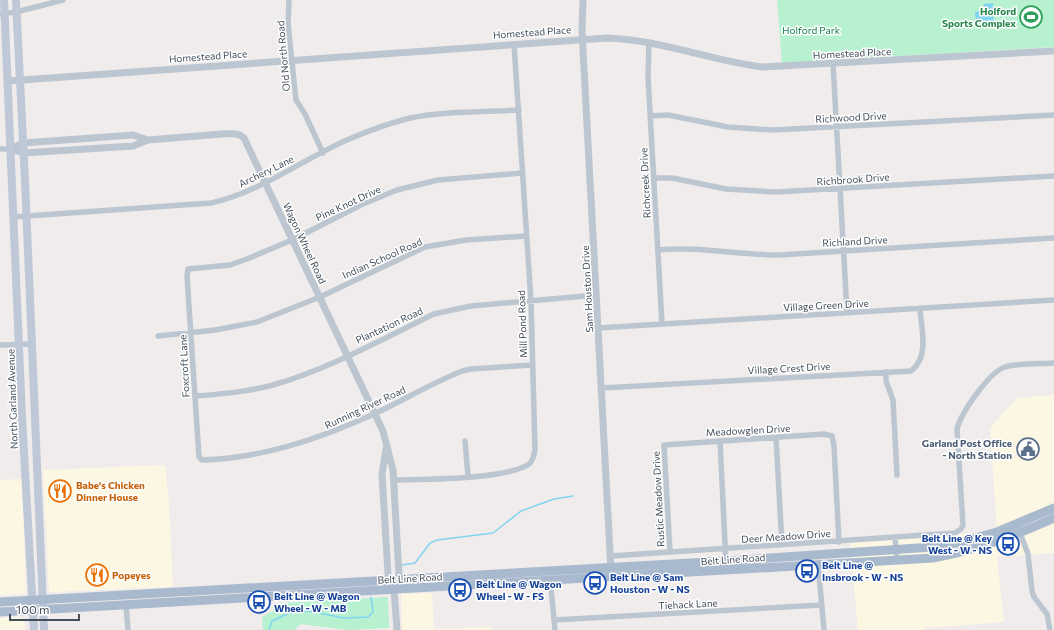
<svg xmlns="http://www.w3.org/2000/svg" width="1054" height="630" font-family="Commissioner,sans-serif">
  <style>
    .commercial { fill: #fcf7e3 }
    .green { fill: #b7f1d0 }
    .water { fill: #82d3f0 }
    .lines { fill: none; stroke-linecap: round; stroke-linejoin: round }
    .stream { stroke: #82d3f0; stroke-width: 1.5 }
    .minor { stroke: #bcc6d0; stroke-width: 5.5 }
    .tertiary { stroke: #bcc6d0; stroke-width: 7 }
    .secondary { stroke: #bec8d7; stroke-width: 8 }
    .primary { stroke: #aabace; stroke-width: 9 }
    .labels { text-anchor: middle; stroke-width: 3; stroke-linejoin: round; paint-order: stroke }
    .leisure-label { font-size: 10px; font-weight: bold; fill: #27864d; stroke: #fff; text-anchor: end }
    .park-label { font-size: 10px; fill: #127f4e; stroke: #fff }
    .street-label { font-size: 10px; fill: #444f5b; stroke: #fff }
    .service-label { font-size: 10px; font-weight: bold; fill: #4e5e75; stroke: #fff; text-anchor: end }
    .food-label { font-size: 10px; font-weight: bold; fill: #c56008; stroke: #fff; text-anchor: start }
    .transit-label { font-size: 10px; font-weight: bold; fill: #164399; stroke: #fff; text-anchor: start }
  </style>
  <rect width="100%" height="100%" fill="#f0ecec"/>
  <path class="commercial" d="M1054 395V553L997 557 1004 622 925 628V630H858L850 541 997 532 990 428 1017 398Z
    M165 465 169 503 173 587 49 592 43 470Z
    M22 479 26 594 0 595V480Z
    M432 593 434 629 491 627V630H402L401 594Z
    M18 617 24 621 25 630H0V618Z"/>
  <path class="green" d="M777 0H1054V47L782 63Z
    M388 597 389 628 348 630 301 624 294 630H263L262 617 273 611 280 603Z"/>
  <path class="water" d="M993 3 994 22 976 23 975 12 984 11V4Z"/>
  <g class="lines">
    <path class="stream" d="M402 565 415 563 430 543 437 540 493 533 521 511 554 499 573 496
      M269 630 272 621 289 613 309 611 344 618 368 617 373 612 371 597"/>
    <path class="minor" d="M289 0 288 24 296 100 305 114 323 153
      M0 14 16 12 63 0
      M649 42 648 77 662 324
      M833 64 847 312
      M650 116 668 115 728 127 773 130 1054 115
      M0 149H11
      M522 173 438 180 397 190 363 204 292 240 247 259 230 265 188 269 187 276 199 457 202 460C263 458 319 439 374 414 404 400 432 383 462 371L471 369 533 365
      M654 178H672L726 189 776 192 1054 176
      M13 217 211 203C261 192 303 159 349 139 368 131 390 123 410 118 445 111 483 112 519 110
      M658 250C698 246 738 255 779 255L1054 238
      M598 328 1054 300
      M158 336 215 330 257 322 320 297 425 247 466 240 526 236
      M0 345 32 344
      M886 372V381L893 400 897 475
      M602 388 911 371C930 357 921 328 920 308
      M195 396C221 394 247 392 273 385 329 369 382 339 434 314L471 306 597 295
      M776 438 782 545
      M465 441 468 476
      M720 441 726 564
      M393 480C425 479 505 480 529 464 533 461 534 456 535 450L531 301 514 44
      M1019 530 1028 554 1032 591 1034 597 1047 614 1050 630
      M895 538 897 560
      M670 552 664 445 824 434 832 436 834 446 839 542
      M611 556 955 533 961 529 963 525 957 429C961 413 989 372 1005 367 1016 363 1041 364 1054 363
      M818 563 824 630
      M550 578 555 630
      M126 605 128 630
      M554 620 822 605"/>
    <path class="tertiary" d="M583 0 582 31 611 571
      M8 81 607 38C662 40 708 60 762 67L1054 51
      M11 149 24 153 133 146 148 140 222 134C230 134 238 132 244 138L383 431 393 470 399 574 394 589 397 630
      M11 149 23 143 133 135 148 140
      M386 449 382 474 388 574 391 583"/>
    <path class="secondary" d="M4 0 22 417 34 630
      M16 0 25 181 44 630"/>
    <path class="primary" d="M0 602 726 561 933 547 961 542 997 532 1054 508
      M0 612 933 558C977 550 1013 536 1054 518"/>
  </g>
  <defs>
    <g id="stadium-ring" transform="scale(1.15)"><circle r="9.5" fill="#fff" stroke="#2e9e5b" stroke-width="1.5"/><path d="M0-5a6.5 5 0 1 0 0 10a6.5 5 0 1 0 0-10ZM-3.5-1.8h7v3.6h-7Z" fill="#2e9e5b"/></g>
    <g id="civic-ring" transform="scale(1.15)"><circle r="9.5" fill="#fff" stroke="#5c6f8a" stroke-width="1.5"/><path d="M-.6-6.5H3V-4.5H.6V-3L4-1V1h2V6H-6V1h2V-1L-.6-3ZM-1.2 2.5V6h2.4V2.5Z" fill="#5c6f8a"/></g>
    <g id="restaurant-ring" transform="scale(1.15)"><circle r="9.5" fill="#fff" stroke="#e8710a" stroke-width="1.5"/><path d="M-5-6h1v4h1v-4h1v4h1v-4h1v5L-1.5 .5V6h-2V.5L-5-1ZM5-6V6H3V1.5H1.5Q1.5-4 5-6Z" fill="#e8710a"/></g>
    <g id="bus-ring" transform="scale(1.15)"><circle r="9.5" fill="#fff" stroke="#1a4fb4" stroke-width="1.5"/><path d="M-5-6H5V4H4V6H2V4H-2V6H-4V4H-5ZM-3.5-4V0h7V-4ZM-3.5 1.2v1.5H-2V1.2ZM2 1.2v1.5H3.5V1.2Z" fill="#1a4fb4"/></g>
  </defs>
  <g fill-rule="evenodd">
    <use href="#stadium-ring" x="1031" y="17"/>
    <use href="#civic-ring" x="1028" y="449"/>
    <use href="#restaurant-ring" x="60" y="491"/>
    <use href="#bus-ring" x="1008" y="544"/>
    <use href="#bus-ring" x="807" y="571"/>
    <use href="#restaurant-ring" x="97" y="575"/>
    <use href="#bus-ring" x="595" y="583"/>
    <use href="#bus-ring" x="460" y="590"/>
    <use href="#bus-ring" x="259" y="602"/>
  </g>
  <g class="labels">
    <g class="leisure-label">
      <text x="1016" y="15">Holford<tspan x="1016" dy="12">Sports Complex</tspan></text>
    </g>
    <g class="park-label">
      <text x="811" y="34">Holford Park</text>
    </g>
    <g class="street-label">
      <text transform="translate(532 32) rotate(-4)" y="4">Homestead Place</text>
      <text transform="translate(852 53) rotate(-3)" y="4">Homestead Place</text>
      <text transform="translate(208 56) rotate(-4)" y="4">Homestead Place</text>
      <text transform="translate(283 56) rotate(-95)" y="4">Old North Road</text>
      <text transform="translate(851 117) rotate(-3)" y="4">Richwood Drive</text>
      <text transform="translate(266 171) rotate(-26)" y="4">Archery Lane</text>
      <text transform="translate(853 179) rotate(-4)" y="4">Richbrook Drive</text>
      <text transform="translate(645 183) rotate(-93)" y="4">Richcreek Drive</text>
      <text transform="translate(348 203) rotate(-25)" y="4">Pine Knot Drive</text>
      <text transform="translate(855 241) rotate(-3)" y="4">Richland Drive</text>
      <text transform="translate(305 243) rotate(65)" y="4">Wagon Wheel Road</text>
      <text transform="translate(382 258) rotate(-24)" y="4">Indian School Road</text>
      <text transform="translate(587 289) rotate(-93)" y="4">Sam Houston Drive</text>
      <text transform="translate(826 305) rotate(-3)" y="4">Village Green Drive</text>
      <text transform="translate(522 324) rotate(-92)" y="4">Mill Pond Road</text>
      <text transform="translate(389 325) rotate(-25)" y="4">Plantation Road</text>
      <text transform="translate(184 366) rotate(-93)" y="4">Foxcroft Lane</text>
      <text transform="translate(789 368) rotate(-3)" y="4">Village Crest Drive</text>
      <text transform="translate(12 399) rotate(-92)" y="4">North Garland Avenue</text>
      <text transform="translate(365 407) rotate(-25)" y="4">Running River Road</text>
      <text transform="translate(748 430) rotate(-3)" y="4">Meadowglen Drive</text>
      <text transform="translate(658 499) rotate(-93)" y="4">Rustic Meadow Drive</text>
      <text transform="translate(786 536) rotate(-4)" y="4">Deer Meadow Drive</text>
      <text transform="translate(733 559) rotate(-4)" y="4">Belt Line Road</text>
      <text transform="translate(410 578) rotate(-3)" y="4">Belt Line Road</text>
      <text transform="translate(688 604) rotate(-3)" y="4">Tiehack Lane</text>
    </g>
    <g class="service-label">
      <text x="1012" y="447">Garland Post Office<tspan x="1012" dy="12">- North Station</tspan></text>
    </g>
    <g class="food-label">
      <text x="76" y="489">Babe's Chicken<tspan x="76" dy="12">Dinner House</tspan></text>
      <text x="112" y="579">Popeyes</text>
    </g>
    <g class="transit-label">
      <text x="992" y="542" text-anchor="end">Belt Line @ Key<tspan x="992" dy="12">West - W - NS</tspan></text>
      <text x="822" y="569">Belt Line @<tspan x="822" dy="12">Insbrook - W - NS</tspan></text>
      <text x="610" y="581">Belt Line @ Sam<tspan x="610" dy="12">Houston - W - NS</tspan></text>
      <text x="476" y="588">Belt Line @ Wagon<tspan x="476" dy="12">Wheel - W - FS</tspan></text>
      <text x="274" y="600">Belt Line @ Wagon<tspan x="274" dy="12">Wheel - W - MB</tspan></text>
    </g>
  </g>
  <path d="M10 614v6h69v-6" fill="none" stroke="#444f5b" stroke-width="2"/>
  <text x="16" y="614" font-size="12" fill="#444f5b" stroke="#ffffff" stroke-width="3" paint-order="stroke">100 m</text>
</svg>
